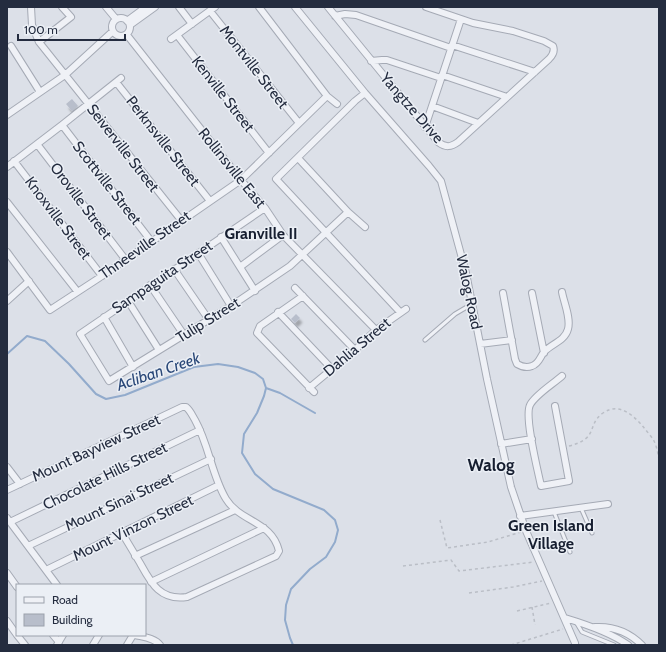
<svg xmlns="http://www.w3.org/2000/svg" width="666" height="652" font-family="Cabin,sans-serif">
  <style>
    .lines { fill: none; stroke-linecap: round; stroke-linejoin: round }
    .stream { stroke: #92abcc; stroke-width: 2 }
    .building { fill: #b8becb; filter: url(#shadow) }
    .lane-casing { stroke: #a5aab5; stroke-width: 5 }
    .street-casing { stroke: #a5aab5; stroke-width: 8 }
    .path { stroke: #babec6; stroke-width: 1.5; stroke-dasharray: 3 3; stroke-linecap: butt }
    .lane { stroke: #eff1f6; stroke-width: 3 }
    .street { stroke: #eff1f6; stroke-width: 6 }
    .labels { text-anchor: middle; stroke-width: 3; stroke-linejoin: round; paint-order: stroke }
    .street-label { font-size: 15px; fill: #242c3f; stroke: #ebeff5 }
    .neighbourhood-label { font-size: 16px; font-weight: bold; fill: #161e30; stroke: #ebeff5 }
    .water-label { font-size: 16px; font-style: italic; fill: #2a4878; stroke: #ebeff5 }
    .quarter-label { font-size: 17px; font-weight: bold; fill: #161e30; stroke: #ebeff5 }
  </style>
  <defs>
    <filter id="shadow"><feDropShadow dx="2.5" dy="4.5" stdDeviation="1" flood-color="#0004"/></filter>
  </defs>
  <rect width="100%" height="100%" fill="#dce0e8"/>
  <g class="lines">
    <path class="stream" d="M7 354 27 336 45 341 69 364 96 394 106 399 125 395 194 367 218 364 238 367 255 373 263 379 266 388 264 396 257 413 244 434 242 453 255 474 273 489 324 510 335 520 338 530 335 542 326 557 310 569 291 589 286 605 285 620 290 638 293 645
      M266 388 280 393 315 413"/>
  </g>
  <path class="building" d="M72 99 78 106 72 111 66 104Z
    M296 314 300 318 295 323 291 319Z"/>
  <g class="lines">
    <g class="lane-casing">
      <path id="lane" d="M425 340 455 314 472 304
        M581 508 592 533
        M554 512 570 552
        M576 622 582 632 614 645"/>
    </g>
    <g class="street-casing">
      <path id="street" d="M31 7 32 25 39 42 181 220
        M106 7 116 19
        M179 7 192 24
        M259 7 327 96 337 104
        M295 7 365 93 429 166 441 181 466 273 487 379 511 487 526 531 575 643
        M328 7 438 142C446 148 451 147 458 142L549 59C553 55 555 51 553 46L544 41 513 31 473 23 426 7
        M210 11 299 123
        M335 16 345 14 356 15 451 48
        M112 27a9 9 0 1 1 18 0a9 9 0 1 1-18 0Z
        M127 21 146 7
        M130 25 155 7
        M127 35 241 180 265 208 283 235 376 330
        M177 35 269 153
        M171 39 215 7
        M39 42 71 17 62 7
        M452 45 535 72
        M11 46 40 92
        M371 61 382 60H387L441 78
        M442 75 507 97
        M116 82 210 201
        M365 93 355 101 276 179 400 312
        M432 106 478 123
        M7 115 65 75 112 32
        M62 125 151 241
        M425 127 461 19
        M37 144 125 259
        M298 158 348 212 365 227
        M14 161 102 276
        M7 167 62 125 121 78
        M7 202 77 291
        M265 208 80 334 109 381 231 306 290 266 348 212
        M221 237 255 291
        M7 252 50 310 102 276 241 180 327 96
        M198 253 231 306
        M240 267 283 235
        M174 269 209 320
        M150 285 184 335
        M295 288 355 350
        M503 293 515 359 517 364C522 367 527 368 532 366 539 364 540 357 544 352 551 344 565 341 568 329 571 318 564 303 562 292
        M532 293 544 353
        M303 296 260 326 257 333 314 392
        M7 301 29 281
        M128 301 159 350
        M278 312 332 369
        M104 317 133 367
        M480 344 512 340
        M309 388 355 350 376 330 406 309
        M555 406 569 481 541 486C538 471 524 417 530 405 535 395 553 384 562 376
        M501 444 532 439
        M7 467 20 484
        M7 490 182 407H186C190 410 192 415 195 420 209 445 212 476 226 499 240 522 272 521 279 551L276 556 187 597C160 601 151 583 140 563 134 553 128 543 122 533
        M520 516 608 504
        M7 518 57 585
        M10 522 200 430
        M28 546 211 459
        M135 556 235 510
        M46 570 219 485
        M7 573 17 587
        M151 582 264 528
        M565 618C585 624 610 632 628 645
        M7 621 17 635
        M595 627C612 626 629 632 642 645
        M17 635 25 645
        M53 635 59 642
        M135 635C143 637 155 638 160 645
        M57 645 63 635
        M93 645 99 635
        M127 645 133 635"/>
    </g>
    <path class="path" d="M569 446C600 438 586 425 603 413 620 401 635 417 645 429 648 433 652 437 654 441 657 447 658 454 659 460
      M440 520 447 548 488 542 521 532
      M403 566 451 560 459 571 534 562
      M469 593 513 587 542 581
      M532 607 535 625
      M517 611 551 603
      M511 645 563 629"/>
    <use href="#lane" class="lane"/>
    <use href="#street" class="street"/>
  </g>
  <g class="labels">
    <g class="street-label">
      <text transform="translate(254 67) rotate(52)" y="5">Montville Street</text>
      <text transform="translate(223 94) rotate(52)" y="5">Kenville Street</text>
      <text transform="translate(412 108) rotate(49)" y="5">Yangtze Drive</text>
      <text transform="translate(163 141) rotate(52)" y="5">Perknsville Street</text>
      <text transform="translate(123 148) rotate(52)" y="5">Seiverville Street</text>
      <text transform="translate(232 168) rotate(51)" y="5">Rollinsville East</text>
      <text transform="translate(107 183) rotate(52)" y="5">Scottville Street</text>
      <text transform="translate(81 201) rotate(53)" y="5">Oroville Street</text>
      <text transform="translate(58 218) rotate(53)" y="5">Knoxville Street</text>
      <text transform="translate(145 245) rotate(-35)" y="5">Thneeville Street</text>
      <text transform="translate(162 277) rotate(-34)" y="5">Sampaguita Street</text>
      <text transform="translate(469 292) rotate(78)" y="5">Walog Road</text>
      <text transform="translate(208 320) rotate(-32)" y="5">Tulip Street</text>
      <text transform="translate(357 347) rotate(-40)" y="5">Dahlia Street</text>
      <text transform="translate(96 448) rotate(-25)" y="5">Mount Bayview Street</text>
      <text transform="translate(105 476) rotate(-26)" y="5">Chocolate Hills Street</text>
      <text transform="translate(119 502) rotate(-25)" y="5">Mount Sinai Street</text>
      <text transform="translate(133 528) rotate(-26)" y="5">Mount Vinzon Street</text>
    </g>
    <g class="neighbourhood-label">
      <text x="261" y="239">Granville II</text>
      <text x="551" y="531">Green Island<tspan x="551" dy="18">Village</tspan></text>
    </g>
    <g class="water-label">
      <text transform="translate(158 371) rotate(-19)" y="6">Acliban Creek</text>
    </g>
    <g class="quarter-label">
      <text x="491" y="471">Walog</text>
    </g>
  </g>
  <rect width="666" height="652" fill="none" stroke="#242c3f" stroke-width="16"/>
  <rect x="16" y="584" width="130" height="52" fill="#ebeff5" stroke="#9ba1ac"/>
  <rect x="24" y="597" width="20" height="6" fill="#eff1f6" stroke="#9ba1ac"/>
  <text x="52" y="604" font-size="12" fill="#242c3f">Road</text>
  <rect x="24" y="614" width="20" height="12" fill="#b8becb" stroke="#9ba1ac"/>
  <text x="52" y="624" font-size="12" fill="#242c3f">Building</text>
  <path d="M18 34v6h107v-6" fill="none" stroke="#242c3f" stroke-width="2"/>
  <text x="24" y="34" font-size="12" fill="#242c3f" stroke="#ebeff5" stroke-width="3" paint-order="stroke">100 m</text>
</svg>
